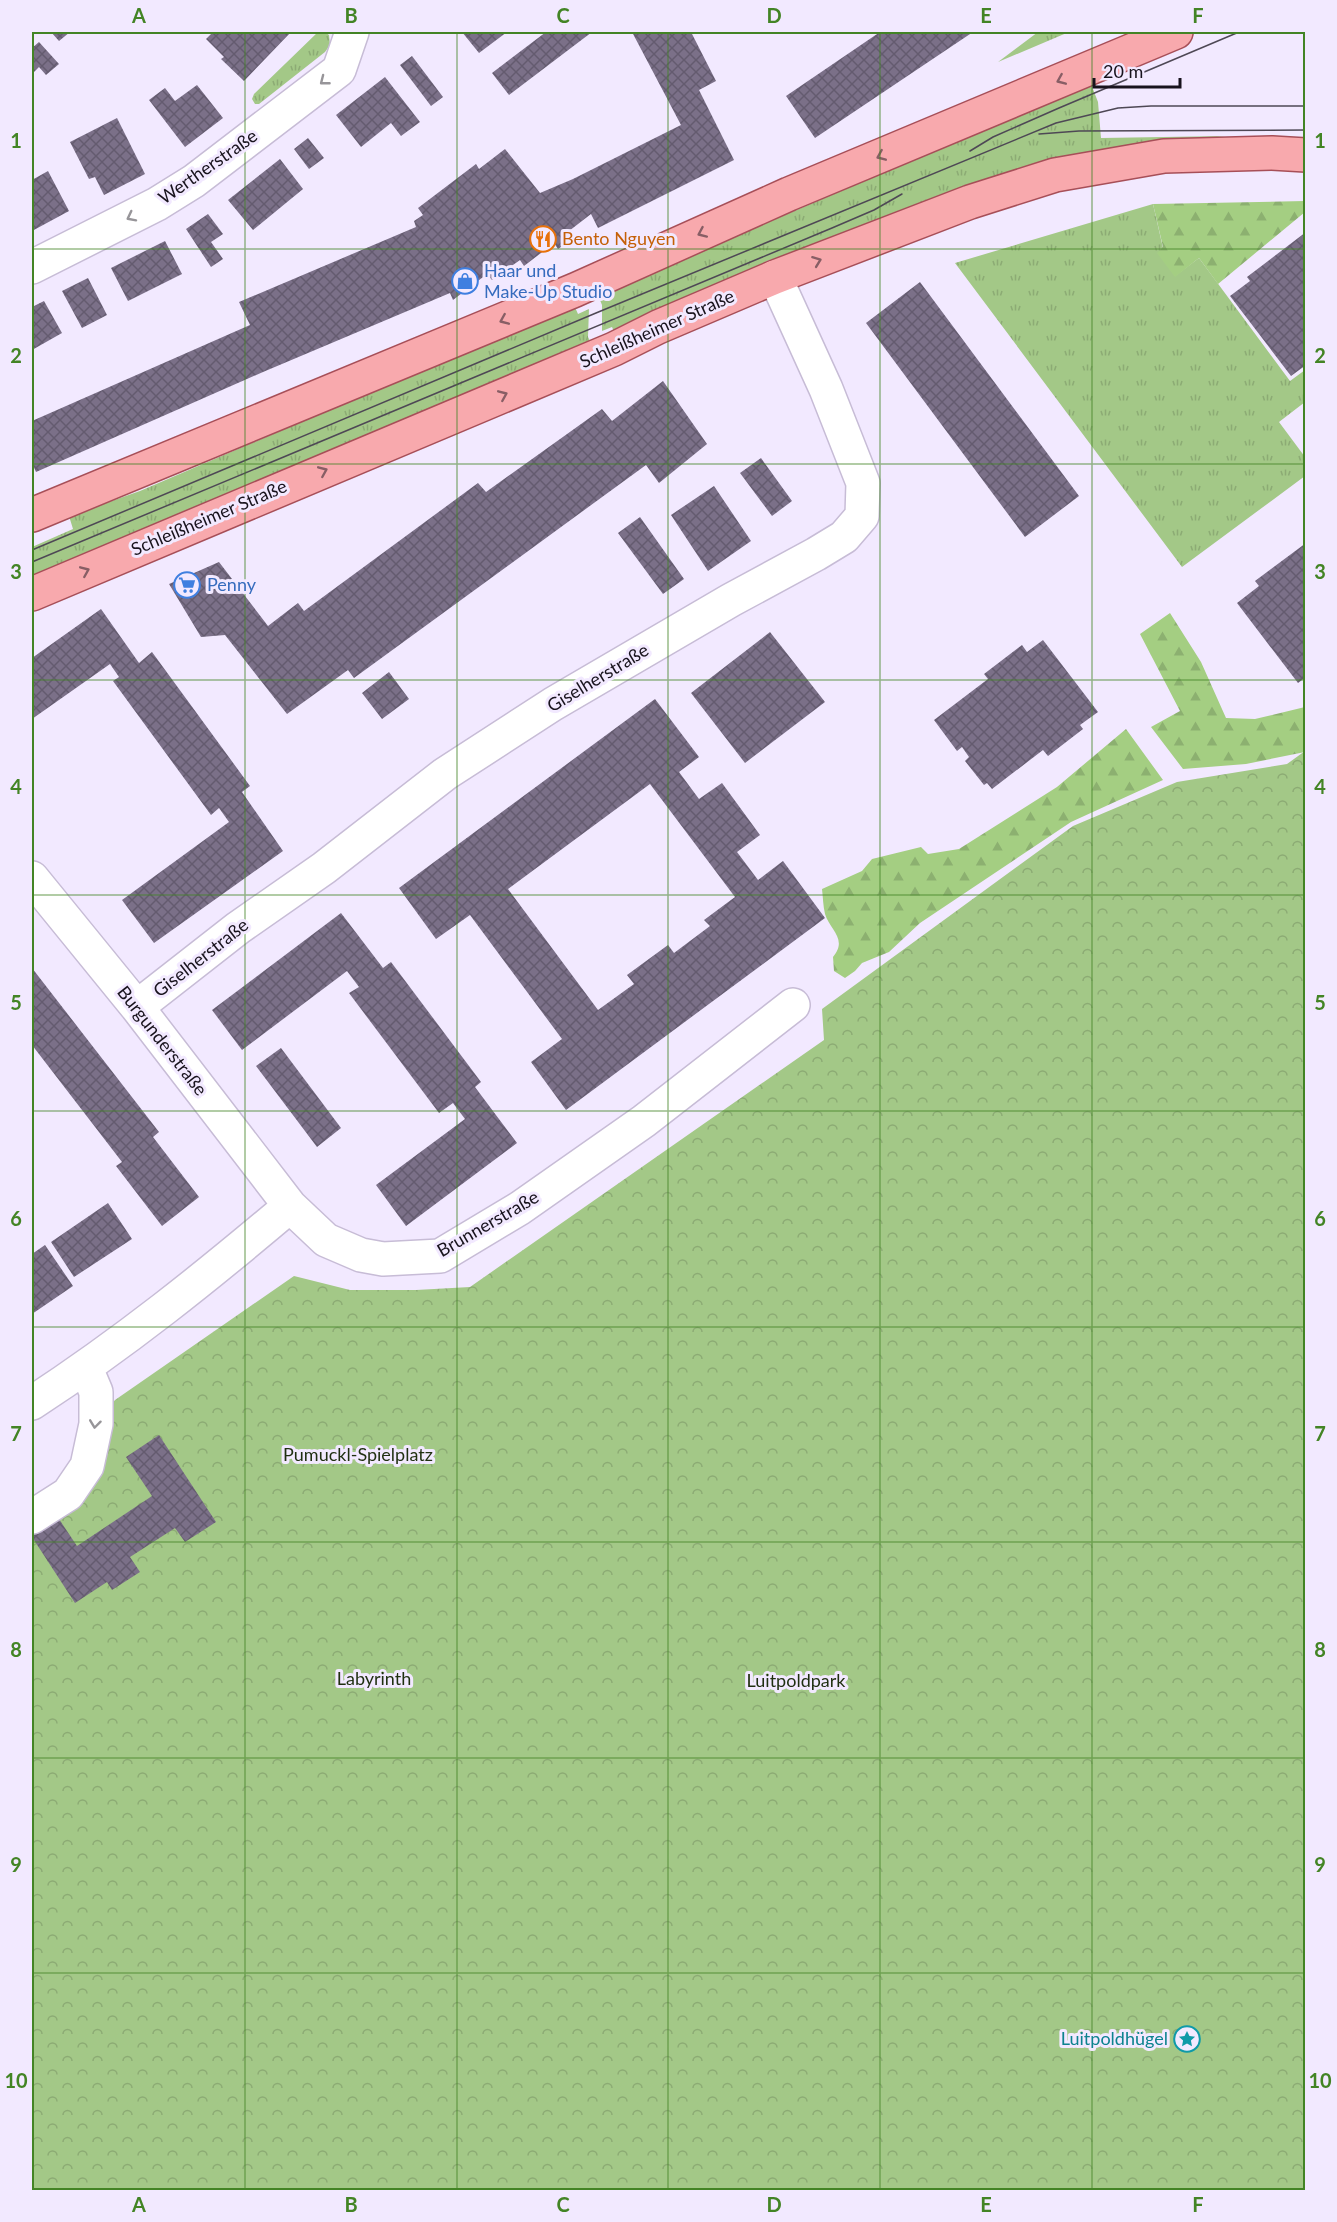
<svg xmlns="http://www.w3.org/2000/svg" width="1337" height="2222" font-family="Lato,sans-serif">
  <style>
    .grass { fill: url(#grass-tufts) }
    .forest { fill: url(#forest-firs) }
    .park { fill: url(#park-crowns) }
    .building { fill: url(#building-cross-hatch); fill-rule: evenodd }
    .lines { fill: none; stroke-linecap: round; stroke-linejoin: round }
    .minor-casing { stroke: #c7bcd6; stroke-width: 36 }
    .major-casing { stroke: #a74f58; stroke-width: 36 }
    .minor { stroke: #fff; stroke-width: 33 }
    .major { stroke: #f8a9ad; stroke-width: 33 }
    .tram { stroke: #4e4855; stroke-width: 1.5 }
    .oneway { stroke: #885e65 }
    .oneway2 { stroke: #979599 }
    .grid { fill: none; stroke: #438425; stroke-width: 1.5; stroke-opacity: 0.55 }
    .labels { text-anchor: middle; stroke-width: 6; stroke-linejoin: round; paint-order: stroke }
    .street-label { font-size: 18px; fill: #18131d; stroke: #f2e9ff }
    .food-label { font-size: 18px; fill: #c56008; stroke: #f2e9ff; text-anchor: start }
    .shop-label { font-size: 18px; fill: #366cbe; stroke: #f2e9ff; text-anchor: start }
    .park-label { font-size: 18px; fill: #1f2f10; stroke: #f2e9ff }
    .culture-label { font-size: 18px; fill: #0d838f; stroke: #f2e9ff; text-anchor: end }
    .neatline { fill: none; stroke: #438425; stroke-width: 2 }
    .grid-label { font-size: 20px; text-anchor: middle; font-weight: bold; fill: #438425 }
  </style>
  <defs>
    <pattern id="grass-tufts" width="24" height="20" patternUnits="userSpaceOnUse" patternTransform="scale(1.5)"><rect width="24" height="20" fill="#a3c887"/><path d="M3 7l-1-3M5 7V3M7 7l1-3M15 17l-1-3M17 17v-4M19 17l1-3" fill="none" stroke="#8cab74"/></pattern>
    <pattern id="forest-firs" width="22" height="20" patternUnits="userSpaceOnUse" patternTransform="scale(1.5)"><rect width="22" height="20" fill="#a4ce82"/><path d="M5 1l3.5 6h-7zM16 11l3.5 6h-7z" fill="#8cb070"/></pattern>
    <pattern id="park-crowns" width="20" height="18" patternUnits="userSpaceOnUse" patternTransform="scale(1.5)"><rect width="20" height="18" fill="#a3c887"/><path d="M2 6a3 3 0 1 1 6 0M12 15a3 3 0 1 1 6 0" fill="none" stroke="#8cab74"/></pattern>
    <pattern id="building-cross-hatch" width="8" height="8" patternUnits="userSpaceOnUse" patternTransform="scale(1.5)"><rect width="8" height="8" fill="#7b7088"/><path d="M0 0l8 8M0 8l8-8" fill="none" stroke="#645b6f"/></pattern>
  </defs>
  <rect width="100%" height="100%" fill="#f2e9ff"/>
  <path class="grass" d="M318 32H325L329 35 330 45 325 52 259 104H255L252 99 254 94Z
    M1038 32H1069L998 62Z
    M1091 84 1098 102 1101 138 1225 136 1175 142 615 334 612 327 602 331V305L598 295Z
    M1153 204 1163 248 1175 276 1199 258 1290 381 1305 370V402L1279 422 1305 457V476L1182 567 955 263Z
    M574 305 578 314 589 309 588 337 591 343 32 578V547L73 529 69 516 140 491Z"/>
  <path class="forest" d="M1305 201V212L1218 284 1199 258 1175 277 1157 253 1163 247 1153 204Z
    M1170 613 1201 662 1226 718 1255 719 1305 707V752L1246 764 1183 769 1151 727 1180 711 1140 634Z
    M1126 729 1163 780 1071 822 920 923 889 952 862 963 855 971 845 978 834 971 833 957C848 939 830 930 825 914 823 906 823 897 822 889L862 871 872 859 921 847 928 854 959 849 1057 787Z"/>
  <path class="park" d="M1305 751V2190H32V1517L68 1494 96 1424 115 1400 294 1276 350 1290H416L470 1287 824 1040 822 1009 1073 826 1177 782 1287 764Z"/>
  <path class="building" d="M51 32H70L59 41Z
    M213 32H291L244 81 221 59 224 57 206 39Z
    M462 32H507L479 53Z
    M546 32H592L509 95 492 73Z
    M632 32H691L716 81 699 90 734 160 598 228 591 214 569 231 574 238 558 249 554 243 524 266 520 260 492 280 487 274 453 300 450 293 263 372 36 472 32 463V421L250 325 239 302 416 227 414 221 423 215 418 208 476 164 479 169 505 149 540 193 573 179 681 125Z
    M880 32H973L815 138 786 96Z
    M39 42 59 64 46 75 39 67 32 74V48Z
    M412 56 443 97 431 106 400 65Z
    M385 77 420 122 401 136 391 123 361 147 336 115Z
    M197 85 223 118 185 147 149 100 165 88 175 101Z
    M117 118 145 174 104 195 95 177 89 179 70 142Z
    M308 138 324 158 309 169 294 149Z
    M280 159 303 189 253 230 228 200Z
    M48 171 69 211 32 231V180Z
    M208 214 223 234 211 242 223 259 211 267 186 229Z
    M1306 232V365L1291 376 1230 296 1250 281 1247 277Z
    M165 241 182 274 128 301 111 268Z
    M88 278 107 315 82 328 62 291Z
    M920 282 1079 496 1025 537 866 323Z
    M44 301 62 333 32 350V307Z
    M663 381 707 444 659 483 646 465 354 678 348 670 287 714 225 635 201 637 169 584 219 562 268 626 298 603 304 611 478 483 486 492 602 409 612 421Z
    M761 458 792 501 772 516 740 473Z
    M714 486 751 541 708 571 671 515Z
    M640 517 684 579 663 594 618 533Z
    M1306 543V677L1298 683 1237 603 1259 586 1255 581Z
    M101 609 139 663 152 652 250 786 242 792 283 851 154 943 122 900 229 822 219 808 211 815 113 681 119 677 110 664 32 719V658Z
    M770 632 825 702 745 763 691 693Z
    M1043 640 1098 712 1080 725 1083 729 1048 756 1043 750 992 789 987 783 984 785 965 761 969 757 962 747 957 751 934 720 988 679 984 674 1022 645 1027 652Z
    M389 672 409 699 382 719 362 693Z
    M655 699 699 757 679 772 699 799 722 783 760 835 737 852 758 880 783 861 825 918 566 1110 531 1062 562 1039 470 915 436 939 399 888ZM650 784 735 897 704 920 710 926 674 953 668 945 627 975 634 984 598 1010 508 889Z
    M341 913 383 968 391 962 481 1082 475 1087 517 1143 406 1226 376 1185 465 1119 453 1103 439 1113 349 993 359 987 347 971 242 1050 212 1010Z
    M32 968 159 1132 153 1137 199 1197 162 1226 116 1166 122 1162 32 1045Z
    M281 1048 341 1128 317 1147 256 1066Z
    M108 1203 132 1239 74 1277 51 1242Z
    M45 1245 73 1286 32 1314V1254Z
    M159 1435 216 1522 185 1542 175 1528 130 1557 140 1572 112 1590 107 1582 75 1603 32 1537V1533L57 1516 77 1546 152 1496 126 1457Z"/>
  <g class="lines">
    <g class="minor-casing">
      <path id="minor" d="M32 267 157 204 194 181 339 70 352 32
        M32 878 137 1007 290 1206
        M137 1007 238 928 324 868 445 774 553 704 731 600 816 554 844 537 862 516 863 483 826 389 775 277
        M32 1403C124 1343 206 1277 290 1206L326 1240 361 1255 383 1259 440 1256 520 1208 644 1121 793 1005
        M32 1517 68 1494 87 1466 96 1424V1392L86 1368"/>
    </g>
    <g class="major-casing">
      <path id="major" d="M32 515 575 290 789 194 1176 32
        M32 594 614 349 658 327 775 277 970 202 1055 175 1164 156 1272 153 1306 155"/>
    </g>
    <use href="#minor" class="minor"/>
    <use href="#major" class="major"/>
    <path class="tram" d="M1039 134 1079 131 1306 130
      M970 151 993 137 1059 108 1239 32
      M32 550 596 313 1056 123 1118 108 1151 106H1306
      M32 562 832 228 874 210 902 194"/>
  </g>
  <defs><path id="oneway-chevron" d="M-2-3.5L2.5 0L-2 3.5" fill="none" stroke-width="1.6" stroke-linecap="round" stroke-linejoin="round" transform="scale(1.5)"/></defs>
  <g class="oneway">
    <use href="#oneway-chevron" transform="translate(1061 80) rotate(157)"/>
    <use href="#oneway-chevron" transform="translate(881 156) rotate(157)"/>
    <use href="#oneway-chevron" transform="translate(702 233) rotate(156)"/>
    <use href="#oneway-chevron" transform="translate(817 261) rotate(-21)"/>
    <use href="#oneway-chevron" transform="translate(504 320) rotate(157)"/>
    <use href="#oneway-chevron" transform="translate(503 395) rotate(-23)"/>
    <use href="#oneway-chevron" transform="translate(323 471) rotate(-23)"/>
    <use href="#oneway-chevron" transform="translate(85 571) rotate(-23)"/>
  </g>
  <g class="oneway2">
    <use href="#oneway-chevron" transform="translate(324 81) rotate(142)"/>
    <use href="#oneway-chevron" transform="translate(131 217) rotate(153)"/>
    <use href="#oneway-chevron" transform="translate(95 1424) rotate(97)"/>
  </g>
  <path class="grid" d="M245 32V2190M457 32V2190M668 32V2190M880 32V2190M1092 32V2190M32 249H1306M32 464H1306M32 680H1306M32 895H1306M32 1111H1306M32 1327H1306M32 1542H1306M32 1758H1306M32 1973H1306"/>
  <defs>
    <g id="restaurant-ring" transform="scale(1.35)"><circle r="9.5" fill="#f2e9ff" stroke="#e8710a" stroke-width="1.5"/><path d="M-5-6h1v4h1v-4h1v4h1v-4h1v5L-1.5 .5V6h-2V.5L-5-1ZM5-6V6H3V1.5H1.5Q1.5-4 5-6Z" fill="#e8710a"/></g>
    <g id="shop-ring" transform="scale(1.35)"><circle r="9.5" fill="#f2e9ff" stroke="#3f7fe0" stroke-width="1.5"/><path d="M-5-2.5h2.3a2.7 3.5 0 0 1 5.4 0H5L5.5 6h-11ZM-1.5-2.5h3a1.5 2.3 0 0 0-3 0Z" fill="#3f7fe0"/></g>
    <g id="supermarket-ring" transform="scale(1.35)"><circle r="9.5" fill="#f2e9ff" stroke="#3f7fe0" stroke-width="1.5"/><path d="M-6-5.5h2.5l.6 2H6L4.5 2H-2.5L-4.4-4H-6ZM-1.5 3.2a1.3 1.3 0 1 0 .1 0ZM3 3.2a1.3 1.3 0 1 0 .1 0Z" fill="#3f7fe0"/></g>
    <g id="sight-ring" transform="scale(1.35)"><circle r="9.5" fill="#f2e9ff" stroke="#0f9aa8" stroke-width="1.5"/><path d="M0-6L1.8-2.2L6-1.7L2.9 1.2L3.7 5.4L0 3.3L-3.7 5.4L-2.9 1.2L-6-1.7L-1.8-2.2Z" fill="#0f9aa8"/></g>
  </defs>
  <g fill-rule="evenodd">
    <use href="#restaurant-ring" x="543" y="239"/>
    <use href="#shop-ring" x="465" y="281"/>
    <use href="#supermarket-ring" x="187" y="585"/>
    <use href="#sight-ring" x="1187" y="2039"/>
  </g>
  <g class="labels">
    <g class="street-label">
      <text transform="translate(208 167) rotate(-35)" y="6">Wertherstraße</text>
      <text transform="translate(657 329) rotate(-24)" y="6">Schleißheimer Straße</text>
      <text transform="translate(209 518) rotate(-23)" y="6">Schleißheimer Straße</text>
      <text transform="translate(598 678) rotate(-31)" y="6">Giselherstraße</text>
      <text transform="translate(201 958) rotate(-38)" y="6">Giselherstraße</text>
      <text transform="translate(162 1041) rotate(52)" y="6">Burgunderstraße</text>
      <text transform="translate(488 1224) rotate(-30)" y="6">Brunnerstraße</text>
    </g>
    <g class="food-label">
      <text x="562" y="245">Bento Nguyen</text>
    </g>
    <g class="shop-label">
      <text x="484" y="277">Haar und<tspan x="484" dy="21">Make-Up Studio</tspan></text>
      <text x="207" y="591">Penny</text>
    </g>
    <g class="park-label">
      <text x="358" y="1461">Pumuckl-Spielplatz</text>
      <text x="374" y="1685">Labyrinth</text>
      <text x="796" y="1687">Luitpoldpark</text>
    </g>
    <g class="culture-label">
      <text x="1168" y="2045">Luitpoldhügel</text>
    </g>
  </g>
  <rect width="1337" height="2222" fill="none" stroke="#f2e9ff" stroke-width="66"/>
  <path d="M1094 78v9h86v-9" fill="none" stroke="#18131d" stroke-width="3"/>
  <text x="1103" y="78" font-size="18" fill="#18131d" stroke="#f2e9ff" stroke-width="4.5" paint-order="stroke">20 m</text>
  <rect x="33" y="33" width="1271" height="2156" class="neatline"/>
  <g class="grid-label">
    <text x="139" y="23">A</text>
    <text x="351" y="23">B</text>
    <text x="563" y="23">C</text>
    <text x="774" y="23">D</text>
    <text x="986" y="23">E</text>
    <text x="1198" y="23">F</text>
    <text x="16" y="148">1</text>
    <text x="1320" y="148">1</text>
    <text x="16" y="363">2</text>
    <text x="1320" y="363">2</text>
    <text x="16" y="579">3</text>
    <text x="1320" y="579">3</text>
    <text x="16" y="794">4</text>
    <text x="1320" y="794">4</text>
    <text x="16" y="1010">5</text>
    <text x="1320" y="1010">5</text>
    <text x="16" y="1226">6</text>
    <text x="1320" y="1226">6</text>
    <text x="16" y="1441">7</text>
    <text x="1320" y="1441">7</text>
    <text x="16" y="1657">8</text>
    <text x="1320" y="1657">8</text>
    <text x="16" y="1872">9</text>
    <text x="1320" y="1872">9</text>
    <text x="16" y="2088">10</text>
    <text x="1320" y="2088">10</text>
    <text x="139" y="2212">A</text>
    <text x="351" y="2212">B</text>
    <text x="563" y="2212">C</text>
    <text x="774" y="2212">D</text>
    <text x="986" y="2212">E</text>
    <text x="1198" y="2212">F</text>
  </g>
</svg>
